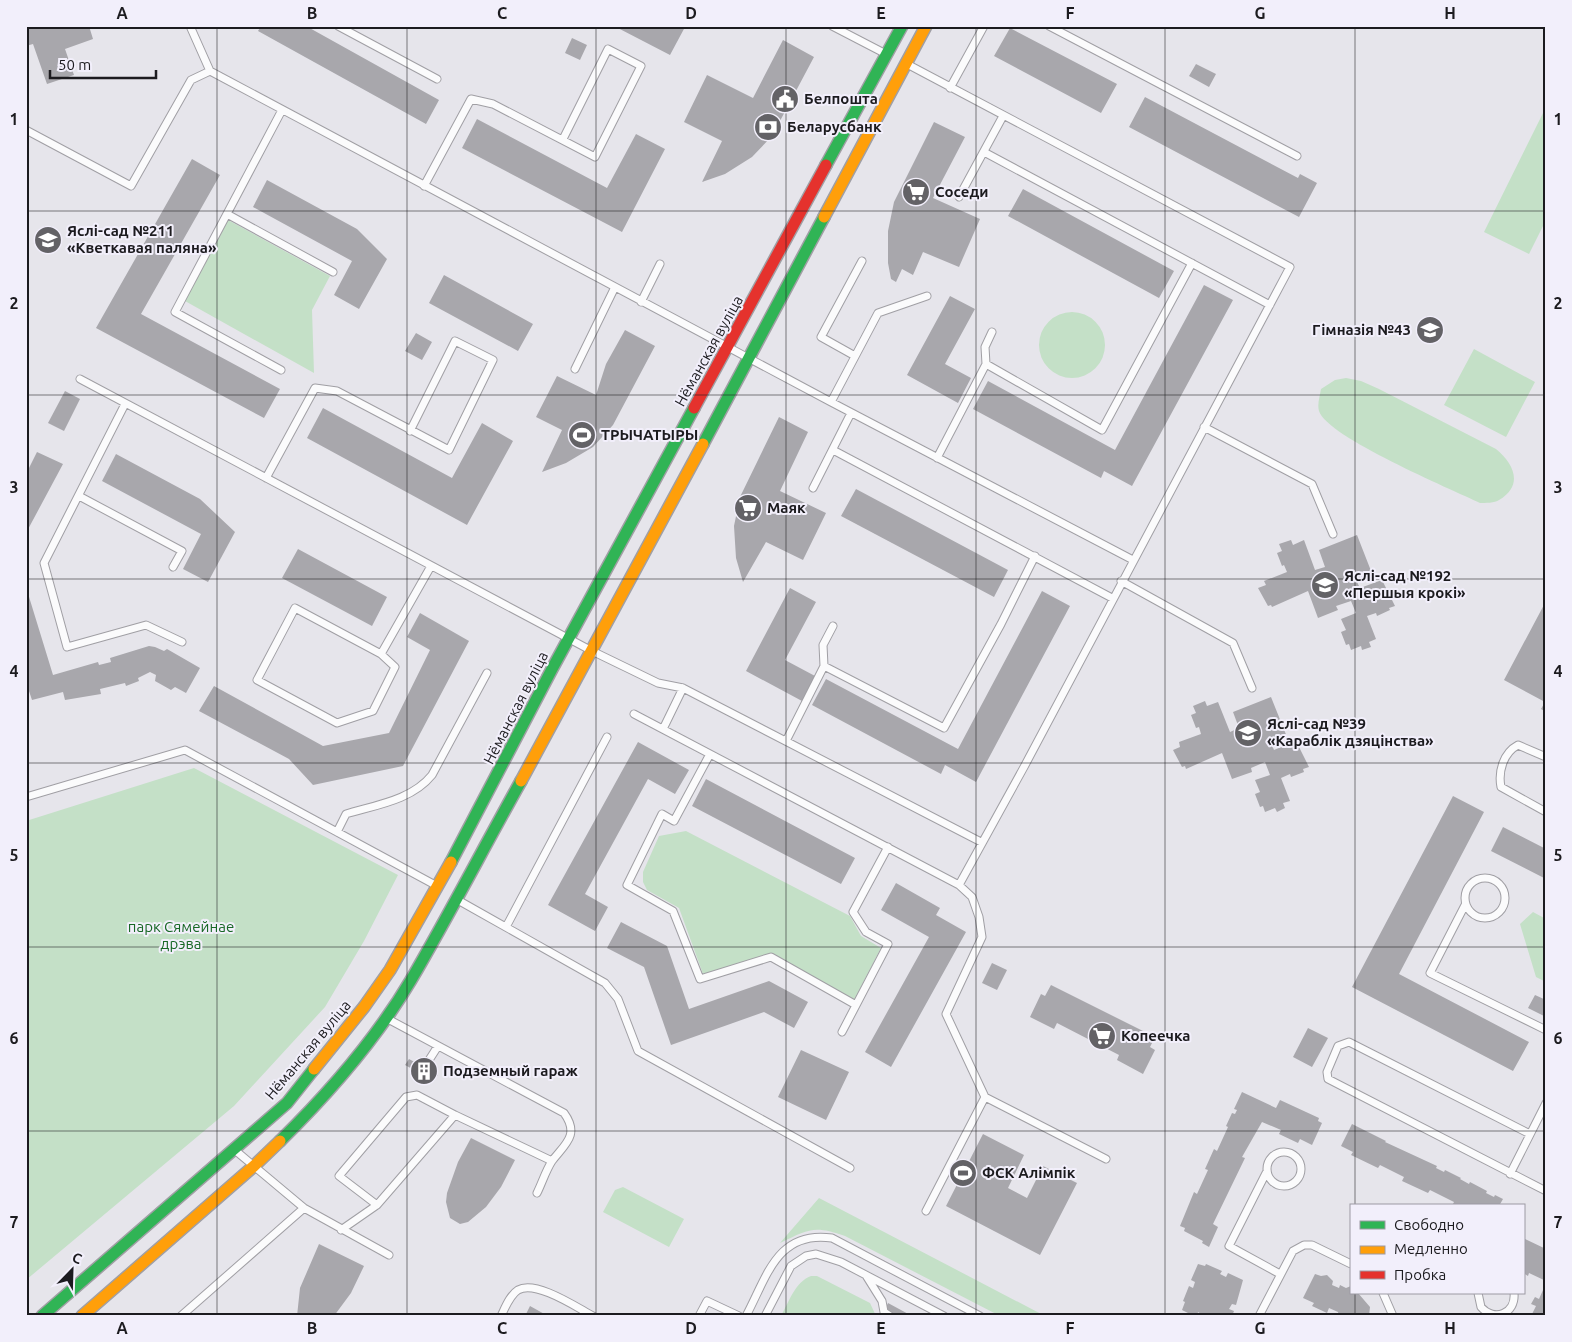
<svg xmlns="http://www.w3.org/2000/svg" width="1572" height="1342" font-family="Ubuntu,sans-serif">
  <style>
    .green { fill: #c4e0c7 }
    .building { fill: #a8a7ac }
    .lines { fill: none; stroke-linecap: round; stroke-linejoin: round }
    .lane-casing { stroke: #a09fa4; stroke-width: 9 }
    .fast-casing { stroke: #a09fa4; stroke-width: 14 }
    .slow-casing { stroke: #a09fa4; stroke-width: 14 }
    .jam-casing { stroke: #a09fa4; stroke-width: 14 }
    .lane { stroke: #fbfbfc; stroke-width: 7 }
    .fast { stroke: #30b455; stroke-width: 11 }
    .slow { stroke: #ff9f0a; stroke-width: 11 }
    .jam { stroke: #e5322d; stroke-width: 11 }
    .grid { fill: none; stroke: #1c1b1f; stroke-width: 1; stroke-opacity: 0.55 }
    .labels { text-anchor: middle; stroke-width: 4; stroke-linejoin: round; paint-order: stroke }
    .poi-label { font-size: 15px; font-weight: bold; fill: #1c1b1f; stroke: #f2effb; text-anchor: start }
    .street-label { font-size: 15px; fill: #1c1b1f; stroke: #f2effb }
    .park-label { font-size: 15px; fill: #186826; stroke: #f2effb }
    .neatline { fill: none; stroke: #1c1b1f; stroke-width: 2 }
    .grid-label { font-size: 16px; text-anchor: middle; font-weight: bold; fill: #1c1b1f }
  </style>
  <rect width="100%" height="100%" fill="#e6e5eb"/>
  <path class="green" d="M1546 107V220L1529 254 1484 232Z
    M228 220 330 276 312 310 314 373 185 301Z
    M1039 345a33 33 0 1 1 66 0a33 33 0 1 1-66 0Z
    M1474 349 1535 382 1506 437 1444 405Z
    M1346 378 1361 381 1379 389 1496 449C1514 464 1524 485 1499 500 1495 503 1485 503 1480 503 1451 489 1327 437 1319 411 1317 404 1320 396 1321 389L1335 380Z
    M194 768 398 875 364 941 325 1007 234 1106 26 1280V821Z
    M686 831 850 916 861 936 881 948 854 1000 772 953 703 974 679 908 647 890 643 882V872L659 836Z
    M1533 912 1546 919V982L1536 977 1520 924Z
    M623 1187 684 1219 669 1247 603 1212 615 1190Z
    M819 1198 1045 1316H1000L845 1236C814 1225 809 1229 780 1243Z
    M811 1276H817L870 1303 876 1316H781C789 1302 795 1282 811 1276Z"/>
  <path class="building" d="M26 26H89L93 39 65 49 74 75 47 84 33 44 26 46Z
    M261 26H306L439 100 426 124 258 31Z
    M614 26H683L685 27 670 55Z
    M1010 28 1117 84 1101 113 994 56Z
    M572 38 587 45 580 60 565 53Z
    M783 40 814 57 772 136 752 157 725 174 702 182 722 141 684 122 707 75 753 98Z
    M1196 64 1216 74 1209 87 1189 76Z
    M1145 97 1298 178 1300 174 1317 183 1299 217 1129 127Z
    M477 119 607 188 636 134 665 149 622 232 462 148Z
    M934 122 965 137 933 198 980 219 959 267 923 252 913 275 902 269 896 282 891 279 888 263V231L894 202Z
    M192 159 220 175 141 314 280 389 264 418 96 328Z
    M267 180 357 229 387 259 359 309 334 295 352 261 253 207Z
    M1023 189 1174 271 1159 298 1008 216Z
    M444 275 533 324 518 351 429 303Z
    M1204 285 1233 300 1132 486 1104 471 1101 478 973 409 988 381 1115 450Z
    M950 296 975 309 945 364 971 378 958 403 907 375Z
    M625 330 655 346 613 425 593 447 566 463 542 472 562 430 536 417 557 376 596 395 606 364Z
    M416 333 432 342 422 360 405 351Z
    M65 391 80 399 64 431 48 423Z
    M323 408 452 478 482 423 513 441 467 525 307 438Z
    M779 417 808 432 780 491 826 513 803 560 766 542 743 582 736 558 734 526 740 497Z
    M37 452 63 464 26 533V474Z
    M116 454 200 499 235 532 208 582 183 569 201 534 102 481Z
    M856 489 1008 570 994 597 841 516Z
    M1357 535 1373 576 1357 582 1360 588 1382 580 1395 606 1389 608 1390 610 1377 616 1376 613 1367 616 1376 639 1369 642 1371 647 1362 650 1361 646 1351 650 1349 644 1346 645 1341 632 1346 630 1341 619 1356 613 1351 601 1336 606 1338 610 1318 618 1308 591 1272 607 1271 605 1268 606 1258 588 1266 585 1264 581 1287 572 1284 565 1282 566 1277 553 1282 551 1279 544 1291 540 1293 545 1304 540 1315 570 1325 567 1319 550Z
    M298 549 387 597 372 626 282 578Z
    M26 587 53 675 98 662 99 665 111 662 110 658 149 646 155 647 164 651 167 649 200 668 186 693 175 687 171 690 155 681 156 675 150 672 138 678 139 681 126 686 125 683 100 689 101 694 65 700 63 692 32 700 26 682Z
    M790 588 816 602 785 660 815 676 802 701 746 671Z
    M1042 591 1070 606 976 782 945 765 941 774 812 705 826 679 958 749Z
    M1546 601V712L1541 709 1545 702 1504 680Z
    M420 613 469 641 403 766 313 785 289 759 199 711 214 686 323 746 389 733 430 650 407 637Z
    M1271 697 1287 737 1271 743 1274 750 1296 741 1309 767 1303 769 1304 772 1291 777 1290 774 1281 778 1290 801 1283 803 1285 808 1277 812 1275 808 1265 812 1263 806 1260 807 1255 794 1260 792 1255 780 1270 775 1265 762 1251 768 1252 772 1232 779 1222 753 1186 769 1185 766 1182 767 1173 750 1180 747 1179 742 1201 734 1199 727 1196 728 1191 715 1196 713 1193 706 1205 701 1207 706 1218 702 1230 732 1239 728 1233 712Z
    M638 742 689 770 675 794 648 779 585 894 608 907 595 931 548 905Z
    M706 779 855 858 841 884 692 806Z
    M1453 796 1484 812 1399 974 1529 1042 1513 1071 1352 987Z
    M1503 827 1546 849V879L1491 851Z
    M896 883 940 908 936 915 966 932 891 1067 865 1052 929 937 881 910Z
    M621 922 667 946 689 1009 769 981 808 1002 794 1028 764 1012 671 1045 644 967 607 948Z
    M992 963 1007 970 997 990 982 983Z
    M1051 985 1155 1037 1150 1047 1155 1050 1143 1074 1117 1060 1119 1055 1057 1023 1054 1029 1030 1017 1041 994 1045 996Z
    M1535 995 1546 1000V1017L1528 1008Z
    M1308 1028 1328 1038 1312 1067 1293 1057Z
    M801 1050 849 1072 826 1120 778 1097Z
    M409 1059 438 1075 434 1081 405 1065Z
    M1242 1092 1276 1108 1280 1100 1319 1118 1318 1121 1322 1123 1312 1145 1300 1139 1298 1143 1279 1134 1281 1130 1262 1122 1242 1157 1245 1158 1213 1224 1218 1227 1209 1247 1202 1243 1203 1241 1184 1231 1185 1228 1180 1226 1194 1192 1197 1194 1208 1170 1205 1169 1214 1149 1217 1151 1228 1127 1226 1126 1232 1113 1235 1114 1237 1110 1234 1109Z
    M1352 1124 1386 1141 1385 1142 1437 1166 1436 1168 1444 1172 1445 1170 1461 1178 1460 1179 1469 1184 1470 1182 1487 1191 1486 1193 1494 1197 1495 1195 1503 1199 1499 1206H1452L1454 1202 1430 1190 1428 1193 1402 1181 1404 1177 1380 1165 1378 1168 1351 1155 1353 1152 1341 1146Z
    M983 1134 1024 1155 1008 1188 1027 1198 1043 1166 1077 1183 1040 1255 946 1206Z
    M471 1138 515 1160 501 1187 486 1207 468 1222 460 1224 450 1218 446 1202 447 1193 458 1162Z
    M1523 1238 1546 1249V1281L1529 1273 1528 1276 1523 1273Z
    M319 1244 364 1266 351 1293 334 1316H297L300 1288Z
    M1198 1264 1205 1266 1206 1264 1222 1271 1220 1274 1226 1277 1228 1273 1243 1280 1236 1305 1232 1304 1229 1309 1234 1311 1232 1316H1204L1198 1312 1197 1316H1194L1182 1310 1185 1302 1183 1301 1189 1286 1193 1288 1195 1282 1191 1280Z
    M1315 1274 1321 1276 1327 1275 1333 1281 1332 1285 1339 1288 1340 1285 1346 1288 1351 1286V1293H1358L1370 1307 1369 1316H1339L1338 1312 1329 1308 1327 1313 1312 1306 1314 1303 1303 1298Z
    M1543 1290 1546 1291V1316H1531L1536 1306 1531 1304 1535 1297 1539 1299Z
    M888 1303 912 1316H882Z
    M530 1306 548 1316H525Z"/>
  <g class="lines">
    <g class="lane-casing">
      <path id="lane" d="M190 26 210 71
        M338 26 437 79
        M832 26 886 54
        M1049 26 1297 156
        M907 64 1290 267 1024 767 959 885
        M950 88 984 26
        M26 130 131 186 191 80 210 71 831 402 1133 560
        M984 152 1270 305
        M424 186 471 99 493 104 595 157 641 66 608 49 563 139
        M959 197 1003 116
        M227 214 333 272
        M641 302 660 264
        M992 332 985 347 986 364 1102 430 1192 263
        M855 356 821 337 862 261
        M575 369 615 287
        M281 370 175 312 282 110
        M80 379 592 651 658 683 683 688 981 842
        M831 402 878 313 927 296
        M125 404 44 563 67 647 146 625 182 642
        M1204 427 1312 484 1333 534
        M833 450 1112 598
        M937 458 986 364
        M266 478 315 388 337 391 449 450 493 360 455 341 410 431
        M813 488 851 413
        M79 496 182 551 173 567
        M1121 581 1233 643 1252 688
        M295 608 381 654 395 667 373 711 337 723 257 680Z
        M833 626 823 645 824 666 944 728 1001 624 1035 556
        M381 654 431 566
        M634 714 959 885 972 897 979 917 982 937 946 1014 985 1097 1106 1159
        M663 729 683 688
        M786 741 824 666
        M710 754 674 821 662 814 627 885 673 911 700 979 771 957 856 1005
        M1546 757 1518 745C1503 753 1498 772 1501 787L1546 812
        M26 797 185 750 437 886
        M337 832 346 814C376 805 412 800 432 775L487 673
        M1465 898a20 20 0 1 1 40 0a20 20 0 1 1-40 0Z
        M456 899 605 983 618 999 638 1051 850 1168
        M1465 905 1430 973 1546 1030
        M506 927 607 737
        M386 1018 564 1113C580 1135 565 1144 552 1161 546 1170 542 1183 537 1193
        M842 1032 888 944 866 932 853 912 888 847
        M422 1071 438 1046
        M1530 1134 1349 1042 1338 1046 1327 1072 1328 1079 1546 1191
        M236 1151 304 1208 389 1255
        M1267 1169a17 17 0 1 1 34 0a17 17 0 1 1-34 0Z
        M1266 1173 1229 1246 1280 1274
        M1510 1174 1546 1103
        M377 1205 339 1176 406 1097 417 1095 455 1115
        M926 1211 985 1097
        M341 1230 377 1205 455 1115 552 1161
        M867 1277 882 1301 884 1312 890 1316
        M1383 1293 1393 1316
        M1478 1293 1481 1307C1494 1322 1516 1314 1514 1293
        M181 1316 304 1208
        M501 1316C505 1308 510 1295 518 1290 536 1280 576 1307 593 1316
        M699 1316 707 1301 739 1316
        M746 1316C767 1277 777 1230 832 1238L980 1316
        M765 1316 791 1266 806 1256 816 1254 841 1262 944 1316
        M1259 1316 1293 1251 1304 1245H1312L1351 1264"/>
    </g>
    <g class="fast-casing">
      <path id="fast" d="M826 165 902 26
        M703 444 824 217
        M451 862 552 669 694 408
        M280 1141C329 1093 376 1039 411 980 449 915 484 847 521 781
        M42 1316 287 1103 314 1069"/>
    </g>
    <g class="slow-casing">
      <path id="slow" d="M824 217 926 26
        M521 781 703 444
        M314 1069 364 1007 390 970 451 862
        M82 1316 254 1166 280 1141"/>
    </g>
    <g class="jam-casing">
      <path id="jam" d="M694 408 826 165"/>
    </g>
    <use href="#lane" class="lane"/>
    <use href="#fast" class="fast"/>
    <use href="#slow" class="slow"/>
    <use href="#jam" class="jam"/>
  </g>
  <path class="grid" d="M217 26V1316M407 26V1316M596 26V1316M786 26V1316M976 26V1316M1165 26V1316M1355 26V1206M26 211H1546M26 395H1546M26 579H1546M26 763H1546M26 947H1546M26 1131H1546M1355 1293V1316"/>
  <defs>
    <g id="civic-disc" transform="scale(1.4375)"><circle r="9.5" fill="#636266" stroke="#f2effb"/><path d="M-.6-6.5H3V-4.5H.6V-3L4-1V1h2V6H-6V1h2V-1L-.6-3ZM-1.2 2.5V6h2.4V2.5Z" fill="#fff"/></g>
    <g id="bank-disc" transform="scale(1.4375)"><circle r="9.5" fill="#636266" stroke="#f2effb"/><path d="M-6-4H6V4H-6ZM0-2.3a2.3 2.3 0 1 0 0 4.6a2.3 2.3 0 1 0 0-4.6Z" fill="#fff"/></g>
    <g id="supermarket-disc" transform="scale(1.4375)"><circle r="9.5" fill="#636266" stroke="#f2effb"/><path d="M-6-5.5h2.5l.6 2H6L4.5 2H-2.5L-4.4-4H-6ZM-1.5 3.2a1.3 1.3 0 1 0 .1 0ZM3 3.2a1.3 1.3 0 1 0 .1 0Z" fill="#fff"/></g>
    <g id="school-disc" transform="scale(1.4375)"><circle r="9.5" fill="#636266" stroke="#f2effb"/><path d="M0-5L7-2L0 1L-7-2ZM-4 1L0 2.5L4 1V4Q0 6-4 4Z" fill="#fff"/></g>
    <g id="stadium-disc" transform="scale(1.4375)"><circle r="9.5" fill="#636266" stroke="#f2effb"/><path d="M0-5a6.5 5 0 1 0 0 10a6.5 5 0 1 0 0-10ZM-3.5-1.8h7v3.6h-7Z" fill="#fff"/></g>
    <g id="building-disc" transform="scale(1.4375)"><circle r="9.5" fill="#636266" stroke="#f2effb"/><path d="M-4-6H4V6H1V3H-1V6H-4ZM-2.5-4.3h1.7v1.8h-1.7ZM.8-4.3h1.7v1.8H.8ZM-2.5-1h1.7V.8h-1.7ZM.8-1h1.7V.8H.8Z" fill="#fff"/></g>
  </defs>
  <g fill-rule="evenodd">
    <use href="#civic-disc" x="785" y="99"/>
    <use href="#bank-disc" x="768" y="127"/>
    <use href="#supermarket-disc" x="916" y="192"/>
    <use href="#school-disc" x="48" y="240"/>
    <use href="#school-disc" x="1430" y="330"/>
    <use href="#stadium-disc" x="582" y="435"/>
    <use href="#supermarket-disc" x="748" y="508"/>
    <use href="#school-disc" x="1325" y="585"/>
    <use href="#school-disc" x="1248" y="733"/>
    <use href="#supermarket-disc" x="1102" y="1036"/>
    <use href="#building-disc" x="424" y="1071"/>
    <use href="#stadium-disc" x="963" y="1173"/>
  </g>
  <g class="labels">
    <g class="poi-label">
      <text x="804" y="104">Белпошта</text>
      <text x="787" y="132">Беларусбанк</text>
      <text x="935" y="197">Соседи</text>
      <text x="67" y="236">Яслі-сад №211<tspan x="67" dy="17">«Кветкавая паляна»</tspan></text>
      <text x="1411" y="335" text-anchor="end">Гімназія №43</text>
      <text x="601" y="440">ТРЫЧАТЫРЫ</text>
      <text x="767" y="513">Маяк</text>
      <text x="1344" y="581">Яслі-сад №192<tspan x="1344" dy="17">«Першыя крокі»</tspan></text>
      <text x="1267" y="729">Яслі-сад №39<tspan x="1267" dy="17">«Караблік дзяцінства»</tspan></text>
      <text x="1121" y="1041">Копеечка</text>
      <text x="443" y="1076">Подземный гараж</text>
      <text x="982" y="1178">ФСК Алімпік</text>
    </g>
    <g class="street-label">
      <text transform="translate(709 351) rotate(-61)" y="5">Нёманская вуліца</text>
      <text transform="translate(516 708) rotate(-63)" y="5">Нёманская вуліца</text>
      <text transform="translate(308 1050) rotate(-50)" y="5">Нёманская вуліца</text>
    </g>
    <g class="park-label">
      <text x="181" y="932">парк Сямейнае<tspan x="181" dy="17">дрэва</tspan></text>
    </g>
  </g>
  <rect width="1572" height="1342" fill="none" stroke="#f2effb" stroke-width="55"/>
  <rect x="1350" y="1204" width="175" height="90" fill="#f2effb" stroke="#9c9aa3"/>
  <rect x="1360" y="1221" width="25" height="8" fill="#30b455" stroke="#9c9aa3"/>
  <text x="1394" y="1230" font-size="15" fill="#1c1b1f">Свободно</text>
  <rect x="1360" y="1246" width="25" height="8" fill="#ff9f0a" stroke="#9c9aa3"/>
  <text x="1394" y="1254" font-size="15" fill="#1c1b1f">Медленно</text>
  <rect x="1360" y="1271" width="25" height="8" fill="#e5322d" stroke="#9c9aa3"/>
  <text x="1394" y="1280" font-size="15" fill="#1c1b1f">Пробка</text>
  <g transform="translate(72 1270) rotate(23)" stroke="#f2effb" stroke-width="4" paint-order="stroke">
  <path d="M0-4L9 19L0 12L-9 19Z" fill="#1c1b1f"/>
  <text y="-8" font-size="14" font-weight="bold" text-anchor="middle" fill="#1c1b1f">С</text>
  </g>
  <path d="M50 70v8h106v-8" fill="none" stroke="#1c1b1f" stroke-width="2.5"/>
  <text x="58" y="70" font-size="15" fill="#1c1b1f" stroke="#f2effb" stroke-width="4" paint-order="stroke">50 m</text>
  <rect x="28" y="28" width="1516" height="1286" class="neatline"/>
  <g class="grid-label">
    <text x="122" y="19">A</text>
    <text x="312" y="19">B</text>
    <text x="502" y="19">C</text>
    <text x="691" y="19">D</text>
    <text x="881" y="19">E</text>
    <text x="1070" y="19">F</text>
    <text x="1260" y="19">G</text>
    <text x="1450" y="19">H</text>
    <text x="14" y="125">1</text>
    <text x="1558" y="125">1</text>
    <text x="14" y="309">2</text>
    <text x="1558" y="309">2</text>
    <text x="14" y="493">3</text>
    <text x="1558" y="493">3</text>
    <text x="14" y="677">4</text>
    <text x="1558" y="677">4</text>
    <text x="14" y="861">5</text>
    <text x="1558" y="861">5</text>
    <text x="14" y="1044">6</text>
    <text x="1558" y="1044">6</text>
    <text x="14" y="1228">7</text>
    <text x="1558" y="1228">7</text>
    <text x="122" y="1334">A</text>
    <text x="312" y="1334">B</text>
    <text x="502" y="1334">C</text>
    <text x="691" y="1334">D</text>
    <text x="881" y="1334">E</text>
    <text x="1070" y="1334">F</text>
    <text x="1260" y="1334">G</text>
    <text x="1450" y="1334">H</text>
  </g>
</svg>
